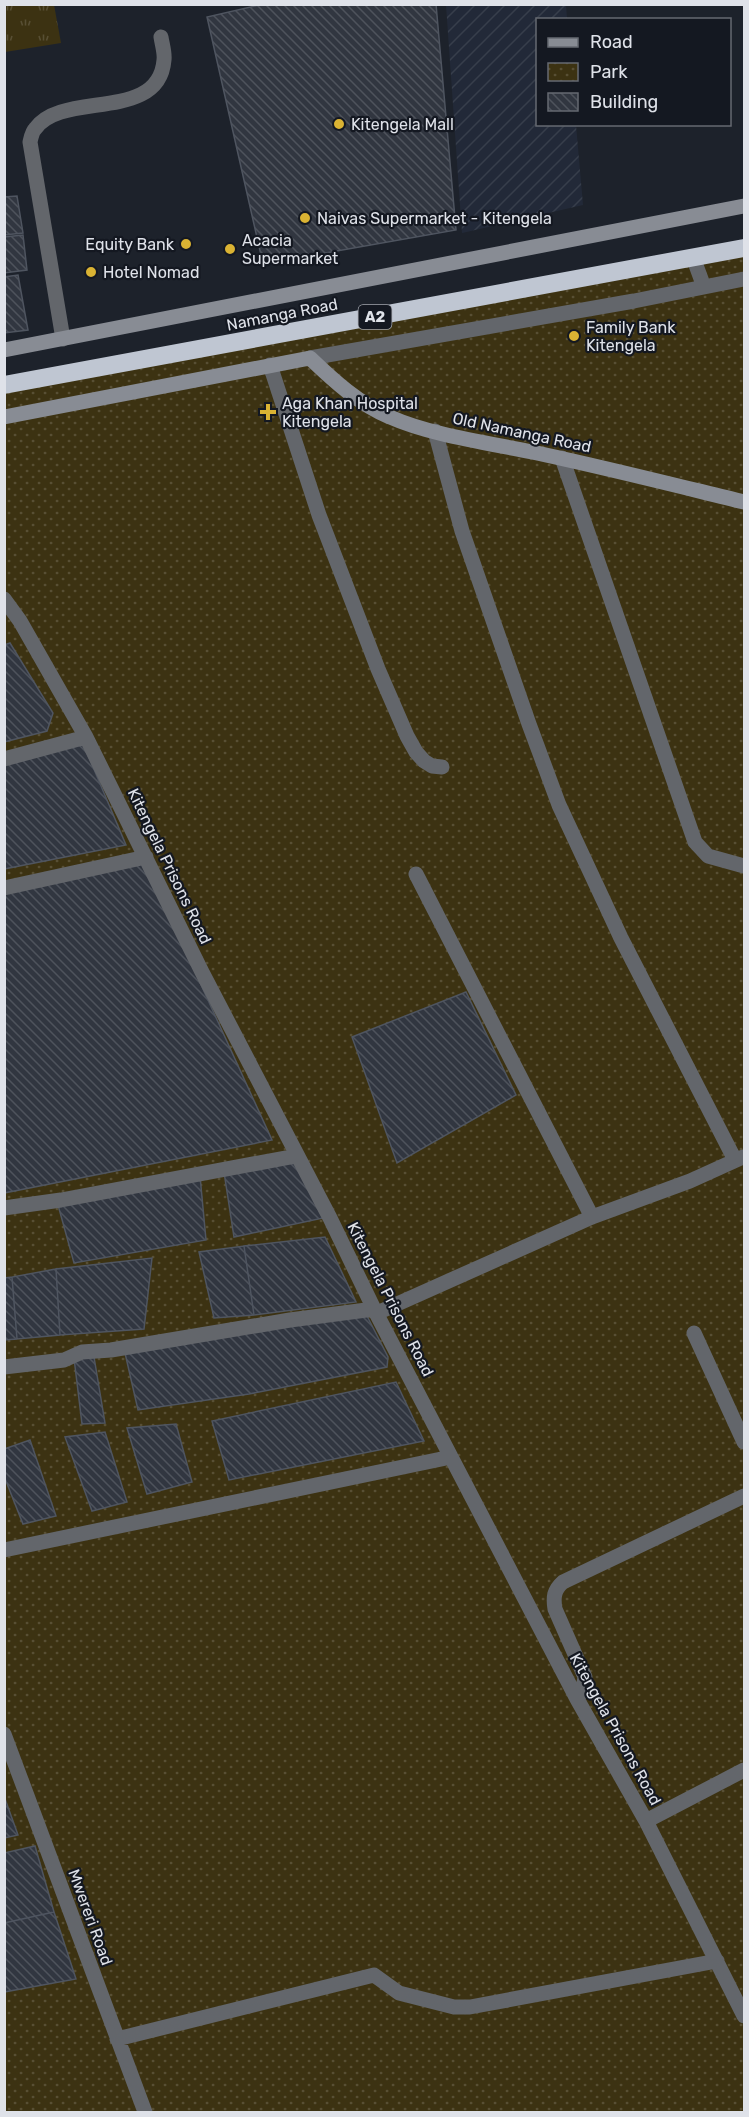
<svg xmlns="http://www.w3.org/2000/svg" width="749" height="2117" font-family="Rubik,sans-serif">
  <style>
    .industrial { fill: url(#industrial-furrows) }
    .grass { fill: url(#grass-tufts) }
    .park { fill: url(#park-dots) }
    .building { fill: url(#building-back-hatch); stroke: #4f5560; stroke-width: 1.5 }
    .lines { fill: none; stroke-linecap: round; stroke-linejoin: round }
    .street { stroke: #63666b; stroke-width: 15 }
    .secondary { stroke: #888c94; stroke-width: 15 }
    .highway { stroke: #bfc6d2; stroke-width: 18 }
    .poi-dot { fill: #dab333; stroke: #141821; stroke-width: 2 }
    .labels { text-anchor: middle; stroke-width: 4.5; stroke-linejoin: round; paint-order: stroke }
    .shield { fill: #141821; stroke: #a2a5ad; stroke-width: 1.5 }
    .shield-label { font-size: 15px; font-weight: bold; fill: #dfe2e9 }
    .poi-label { font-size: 16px; fill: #dfe2e9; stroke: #141821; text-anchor: start }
    .street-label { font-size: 16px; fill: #dfe2e9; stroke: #141821 }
  </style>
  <defs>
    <pattern id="industrial-furrows" width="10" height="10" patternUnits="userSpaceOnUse" patternTransform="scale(1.5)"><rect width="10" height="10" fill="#222938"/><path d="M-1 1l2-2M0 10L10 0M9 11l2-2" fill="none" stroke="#373e4b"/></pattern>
    <pattern id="grass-tufts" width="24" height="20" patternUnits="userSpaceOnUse" patternTransform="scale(1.5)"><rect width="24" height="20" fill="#3c3212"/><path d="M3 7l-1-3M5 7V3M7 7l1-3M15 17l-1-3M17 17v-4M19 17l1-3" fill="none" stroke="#584f34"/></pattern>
    <pattern id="park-dots" width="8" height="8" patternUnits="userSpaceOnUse" patternTransform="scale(1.5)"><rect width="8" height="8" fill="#3c3212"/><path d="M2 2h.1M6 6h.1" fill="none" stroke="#584f34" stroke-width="1.8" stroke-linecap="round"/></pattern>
    <pattern id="building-back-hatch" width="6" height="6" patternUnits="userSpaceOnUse" patternTransform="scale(1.5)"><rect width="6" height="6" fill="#313640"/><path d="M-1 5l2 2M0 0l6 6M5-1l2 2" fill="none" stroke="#4e535c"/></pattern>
  </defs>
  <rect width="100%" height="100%" fill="#1d222b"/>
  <path class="industrial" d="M446 5H566L567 19 538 20V124L576 125 583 205 462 233Z"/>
  <path class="grass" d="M5 4 54 5 61 43 5 52Z"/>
  <path class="park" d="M744 248V2112H5V385Z"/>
  <path class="building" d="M264 4H436L456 230 263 264 207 17Z
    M17 196 23 233 4 235V197Z
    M23 235 27 270 4 273V237Z
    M18 275 28 330 4 333V277Z
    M10 643 53 713 47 731 4 742V645Z
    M82 741 126 845 4 869V762Z
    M144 860 272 1140 4 1193V891Z
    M466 992 516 1095 397 1163 352 1037Z
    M292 1158 323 1218 234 1237 224 1172Z
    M200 1176 206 1240 74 1263 58 1205Z
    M325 1237 356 1302 254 1315 244 1246Z
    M244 1246 254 1315 214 1318 199 1252Z
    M152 1258 144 1329 60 1335 56 1269Z
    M56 1269 60 1335 17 1339 12 1277Z
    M12 1277 17 1339 4 1340V1278Z
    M365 1312 388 1357 387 1367 249 1394 138 1410 125 1353Z
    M94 1357 105 1423 82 1424 74 1358Z
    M396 1382 424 1441 229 1480 212 1421Z
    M176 1424 192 1482 147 1494 127 1428Z
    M105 1432 127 1502 92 1511 65 1437Z
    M30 1440 56 1516 23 1524 4 1476V1449Z
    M4 1796 18 1835 4 1838Z
    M35 1846 54 1912 4 1923V1853Z
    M54 1912 76 1979 4 1992V1923Z"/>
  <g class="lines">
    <path class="street" d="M693 257 704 287
      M63 339 30 142C31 138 32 132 35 129 62 90 159 123 164 60 165 53 162 44 161 37
      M310 358 634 301 744 279
      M270 365 319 515 378 669 407 736 416 752 424 761 432 766 442 767
      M435 431 462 531 529 724 559 805 621 938 735 1160
      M562 458 695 842 708 856 744 866
      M4 599 20 621 86 737 202 972 330 1218 374 1309 577 1699 646 1821 744 2016
      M4 759 86 737
      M416 874 592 1217
      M4 888 146 857
      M4 1208 61 1200 296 1156
      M377 1313 592 1217 690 1181 743 1157
      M694 1333 744 1442
      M4 1367 64 1360 82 1352 111 1350 290 1320 374 1309
      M4 1550 451 1457
      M577 1699 583 1689 585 1677 555 1609C553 1597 554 1590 563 1582L744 1496
      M4 1734 145 2112
      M646 1821 744 1770
      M117 2039 374 1975 399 1993 454 2007H470L717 1961"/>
    <path class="secondary" d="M4 350 744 206
      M4 417 310 358C334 381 359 404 390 417 430 435 489 443 532 452 603 467 674 485 744 502"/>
    <path class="highway" d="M4 385 744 248"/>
  </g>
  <g class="poi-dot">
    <circle cx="339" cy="124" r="6"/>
    <circle cx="305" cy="218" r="6"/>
    <circle cx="186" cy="244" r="6"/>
    <circle cx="230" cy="249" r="6"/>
    <circle cx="91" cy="272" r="6"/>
    <circle cx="574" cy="336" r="6"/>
    <path d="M265 403h6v6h6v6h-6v6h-6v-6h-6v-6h6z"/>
  </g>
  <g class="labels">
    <rect class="shield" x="358.5" y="305" width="33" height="24" rx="4.5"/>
    <g class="shield-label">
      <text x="375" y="322">A2</text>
    </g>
    <g class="poi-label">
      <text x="351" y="130">Kitengela Mall</text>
      <text x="317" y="224">Naivas Supermarket - Kitengela</text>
      <text x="242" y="246">Acacia<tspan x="242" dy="18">Supermarket</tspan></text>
      <text x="174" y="250" text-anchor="end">Equity Bank</text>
      <text x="103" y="278">Hotel Nomad</text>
      <text x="586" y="333">Family Bank<tspan x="586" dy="18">Kitengela</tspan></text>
      <text x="282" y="409">Aga Khan Hospital<tspan x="282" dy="18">Kitengela</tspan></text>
    </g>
    <g class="street-label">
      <text transform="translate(282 314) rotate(-11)" y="6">Namanga Road</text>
      <text transform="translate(522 432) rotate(12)" y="6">Old Namanga Road</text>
      <text transform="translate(170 866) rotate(64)" y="6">Kitengela Prisons Road</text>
      <text transform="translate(391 1299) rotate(63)" y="6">Kitengela Prisons Road</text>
      <text transform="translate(616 1729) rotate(61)" y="6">Kitengela Prisons Road</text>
      <text transform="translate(91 1917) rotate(70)" y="6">Mwereri Road</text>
    </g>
  </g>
  <rect width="749" height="2117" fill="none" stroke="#dfe2e9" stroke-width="12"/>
  <rect x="536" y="18" width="195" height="108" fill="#141821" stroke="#656971" stroke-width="1.5"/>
  <rect x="548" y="38" width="30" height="9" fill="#888c94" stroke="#656971" stroke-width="1.5"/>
  <text x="590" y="48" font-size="18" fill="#dfe2e9">Road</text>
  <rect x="548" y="63" width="30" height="18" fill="url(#park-dots)" stroke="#656971" stroke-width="1.5"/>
  <text x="590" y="78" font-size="18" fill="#dfe2e9">Park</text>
  <rect x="548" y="93" width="30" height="18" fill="url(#building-back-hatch)" stroke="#656971" stroke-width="1.5"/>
  <text x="590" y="108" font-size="18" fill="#dfe2e9">Building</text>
</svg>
